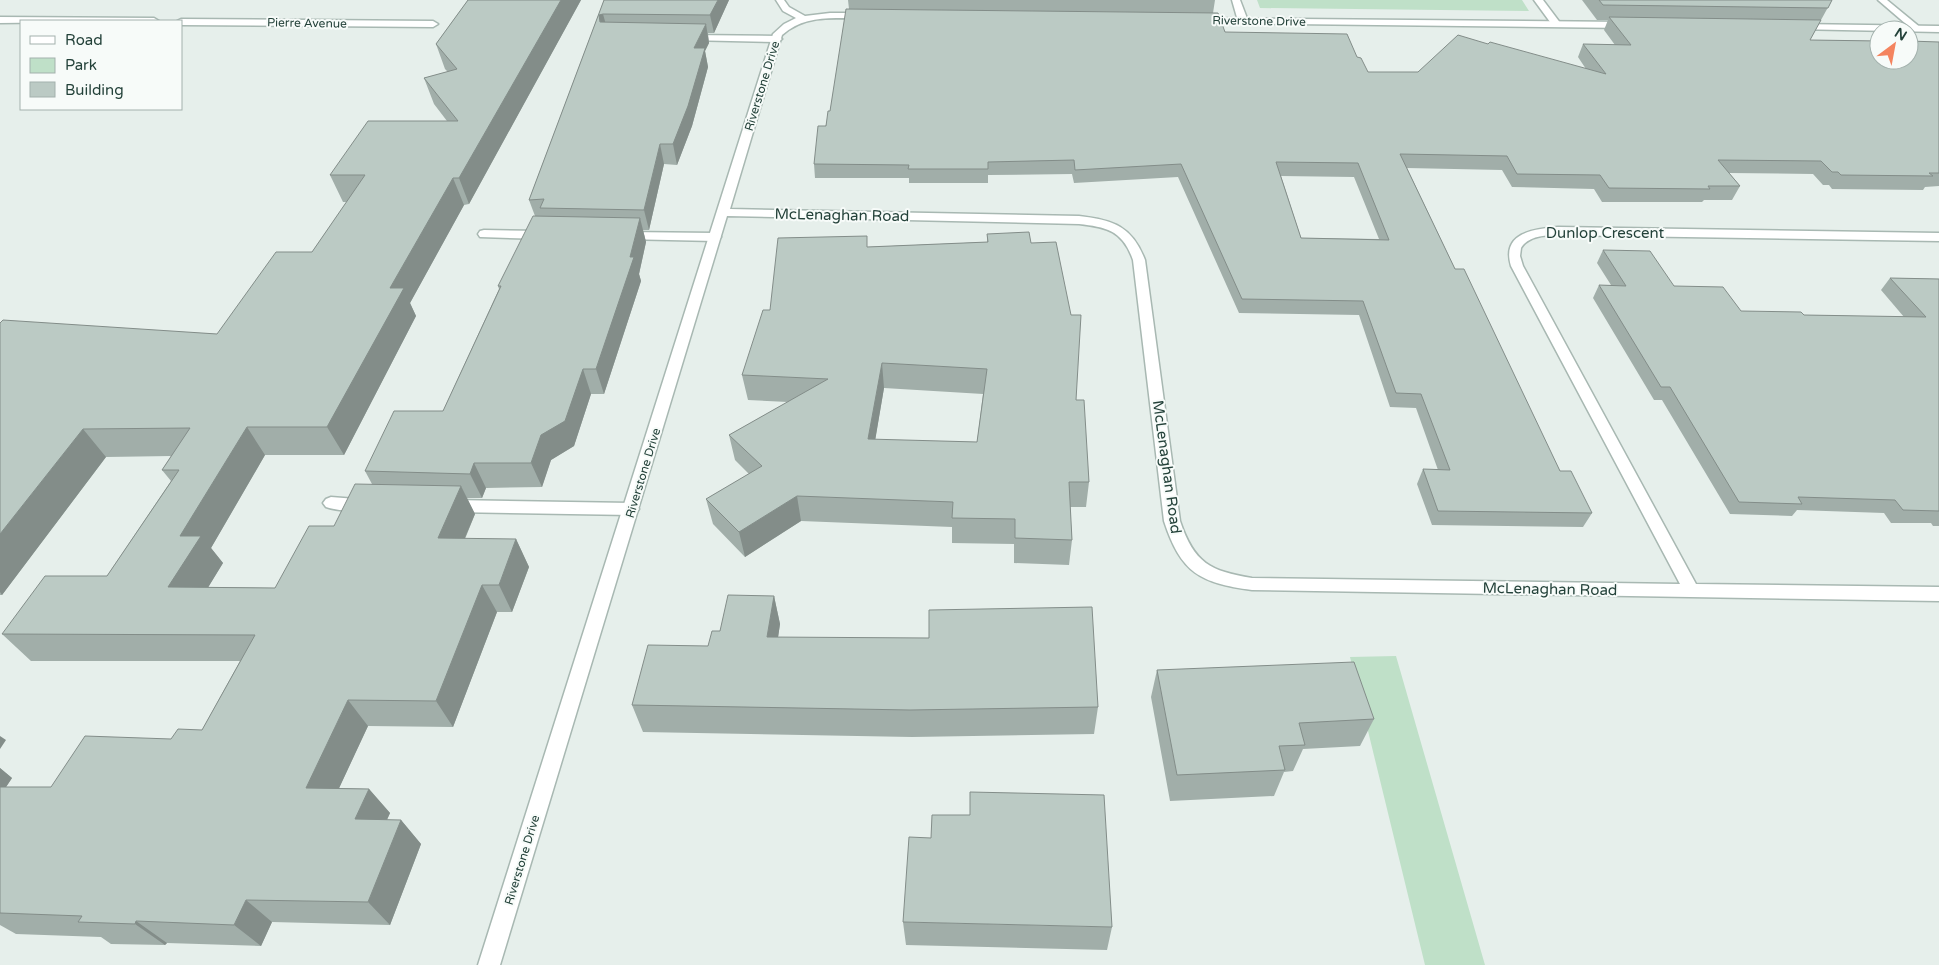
<svg xmlns="http://www.w3.org/2000/svg" width="1939" height="965" font-family="'Varela Round',sans-serif">
  <style>
    .green { fill: #bfe0c8 }
    .lines { fill: none; stroke-linecap: round; stroke-linejoin: round }
    .lane-casing { stroke: #a8b8b2; stroke-width: 3 }
    .street-casing { stroke: #a8b8b2; stroke-width: 3 }
    .lane { fill: #fff; fill-rule: evenodd }
    .street { fill: #fff; fill-rule: evenodd }
    .wall { fill: #a1aea9; fill-rule: evenodd }
    .shaded-wall { fill: #838d89 }
    .building { fill: #bbcac4; stroke: #838d89; fill-rule: evenodd }
    .labels { text-anchor: middle; stroke-width: 4; stroke-linejoin: round; paint-order: stroke }
    .far-street-label { font-size: 12px; fill: #24423a; stroke: #f7fbf9 }
    .street-label { font-size: 15px; fill: #24423a; stroke: #f7fbf9 }
  </style>
  <rect width="100%" height="100%" fill="#e6efeb"/>
  <path class="green" d="M1257 0H1522L1529 11 1260 8Z
    M1396 656 1485 965H1425L1350 657Z"/>
  <g class="lines">
    <g class="lane-casing">
      <path id="lane" d="M1232 0H1240L1248 21 1246 23H1240L1238 21Z
        M1534 0H1543L1561 24 1559 26H1553Z
        M1878 0H1887L1921 28 1916 31 1913 30Z
        M689 35 777 36 782 39 777 42 686 40 684 38Z
        M484 230 543 231 549 235 543 239 480 237 478 234 480 231Z
        M626 232 715 233 721 237 715 241 622 239 620 236Z
        M331 497 369 500 372 504 369 508C357 512 338 511 326 507L323 503 326 499Z
        M452 500 631 503 636 505 639 509 636 513 631 515 452 512 447 510 444 506 447 502Z"/>
    </g>
    <g class="street-casing">
      <path id="street" d="M776 0H784L789 7 805 16 830 13H864L869 16 864 19C835 18 806 14 782 35L730 209 1079 216C1113 220 1132 226 1145 260L1180 521C1194 563 1210 571 1252 578L1680 584 1511 266C1501 233 1533 229 1558 227L1939 233V241L1558 235C1545 235 1528 236 1521 248L1520 256 1523 266 1696 584 1939 587V601L1252 590C1200 583 1181 573 1164 521L1133 260C1123 231 1107 227 1079 224L727 216 500 965H478L773 34 784 24 796 18 783 11Z
        M0 17 154 18 159 21 0 23Z
        M1200 18 1627 22 1632 25 1627 28 1197 23V19Z
        M181 19 433 21 438 24 433 27 181 25V21H177Z
        M1797 24 1939 26V32L1794 29 1792 27Z"/>
    </g>
    <use href="#lane" class="lane"/>
    <use href="#street" class="street"/>
  </g>
  <path class="wall" d="M468 0H581L469 204 464 205 410 303 416 316 344 455H265L211 548 223 563 208 587 275 588 334 526 372 484 365 471 443 411 499 289 498 286 535 216 529 200 604 0H729L714 33H708L709 43 705 51 708 67 692 126 677 165 664 164 649 230H643L646 242 639 274 641 281 604 394H591L574 446 551 460 542 487 486 488 482 498H467L475 514 465 539H516L529 567 512 612H497L453 727 368 726 339 788 369 789 390 813 387 820H401L421 844 390 925 272 922 261 946 167 943 165 945 111 944 101 937 16 934 0 925V768L12 778 6 787H51L171 739 202 730 240 661H31L2 634 107 576 171 481 162 470 171 456 106 457 2 595H0V323L217 334 312 252 347 202H343L330 175 447 121 434 104 424 78 448 72 445 69 436 44Z
    M848 0H1215L1213 13 1225 32 1357 57 1368 72H1418L1488 44 1586 69 1578 57 1583 44 1615 45 1604 30 1608 20H1597L1582 0H1832L1810 40 1939 42V186L1925 187 1923 190 1832 189 1829 185H1823L1813 174 1729 173 1740 186 1732 200H1704L1702 202H1602L1594 189 1512 187 1502 170 1407 168 1455 269 1560 471 1592 513 1583 527 1432 525 1417 484 1423 469 1438 470 1416 408 1390 407 1359 315 1239 313 1178 177 1074 183 1072 174 988 175V183H909V178H815L814 164 830 111 849 9ZM1281 176 1354 177 1379 239 1301 238Z
    M987 234 1031 243 1076 400 1089 482 1086 507H1070L1072 540 1069 565 1014 563V544L952 543V527L801 521 745 557 713 524 706 499 749 474 735 460 729 435 788 402 748 400 742 375 770 310 868 247 987 242ZM884 388 983 394 977 442 875 440Z
    M1603 250 1674 286 1741 311 1804 315 1904 317 1881 290 1890 278 1939 279V526H1933L1931 523H1891L1884 513 1797 510 1792 516 1730 514 1662 400H1654L1593 298 1599 285H1611L1597 263Z
    M774 596 780 624 778 637 1098 707 1094 734 912 737 643 732 632 705 708 646 720 631Z
    M1157 670 1374 719 1360 746 1303 749 1293 771 1284 772 1274 796 1170 801 1151 697Z
    M903 922 1112 927 1107 950 906 945Z"/>
  <path class="shaded-wall" d="M561 0H581L469 204 459 178Z
    M718 0H729L714 33 710 15Z
    M603 14 608 32 603 34 599 15Z
    M706 24 709 43 705 51 708 67 692 126 677 165 673 144 694 48Z
    M660 144 664 164 649 230 644 210Z
    M453 178 464 205 410 303 416 316 344 455 327 427 390 288Z
    M640 218 646 242 639 274 641 281 604 394 596 369 630 257Z
    M882 363 884 388 871 465 868 439Z
    M583 369 591 394 574 446 551 460 542 487 531 463 541 435Z
    M247 427 265 455 211 548 223 563 192 614 168 587 180 536Z
    M83 429 106 457 2 595 0 592V534Z
    M474 463 486 488 482 498 470 474Z
    M461 486 475 514 453 566 438 538Z
    M797 496 801 521 745 557 739 532Z
    M516 539 529 567 512 612 499 585Z
    M482 585 497 612 453 727 436 701Z
    M774 596 780 624 774 665 767 637Z
    M348 700 368 726 328 812 306 788Z
    M0 736 6 740 0 749Z
    M0 768 12 778 0 796Z
    M369 789 390 813 376 843 355 819Z
    M401 820 421 844 390 925 368 902Z
    M246 900 272 922 261 946 234 925Z
    M136 921 167 943 165 945 135 924Z"/>
  <path class="building" d="M468 0H561L459 178H453L390 288H404L327 427H247L180 536H201L168 587 275 588 309 526H334L355 484 461 486 438 538 516 539 499 585H482L436 701 348 700 306 788 369 789 355 819 401 820 368 902 246 900 234 925 136 921 135 924 78 922 82 916 0 913V787H51L85 736 171 739 178 729 202 730 255 635 2 634 45 576H107L179 470H162L190 428 83 429 0 534V323L3 320 217 334 276 252H312L365 175H330L368 121H458L424 78 457 69 436 44Z
    M604 0H718L710 15 603 14 599 15 600 22 706 24 694 48H705L688 106 673 144H660L644 210 540 208 544 199 529 200Z
    M1599 0H1832L1828 8 1603 5Z
    M846 9 1218 13 1225 32 1347 34 1357 57 1361 58 1368 72H1418L1458 35 1488 44 1490 42 1606 74 1583 44 1631 45 1609 17 1821 20 1810 40 1879 41V60H1909V41L1939 42V173H1929L1933 176 1841 175 1838 172H1832L1821 161 1718 160 1740 186H1708L1710 189 1609 188 1600 175 1517 174 1507 156 1400 154 1455 269H1464L1560 471H1571L1592 513 1438 511 1423 469 1450 470 1421 394 1396 393 1363 301 1242 299 1181 164 1075 170 1074 160 988 162V169H908L909 165 814 164 818 126H826L828 111H830ZM1276 162 1358 163 1389 240 1301 238Z
    M533 216 640 218 630 257H634L596 369H583L565 421 541 435 531 463H474L470 474 365 471 394 411H443L501 286H498Z
    M1029 232 1031 243 1056 242 1071 315H1081L1076 400H1084L1089 482H1069L1072 540 1015 538V519L952 518 953 502 797 496 739 532 706 499 762 466 729 435 828 379 742 375 763 310H770L778 238 867 236V247L988 242 987 234ZM882 363 987 369 977 442 868 439Z
    M1603 250 1650 251 1674 286 1723 287 1741 311 1801 312 1804 315 1926 317 1890 278 1939 279V511L1903 510 1895 500 1798 497 1802 504 1739 502 1670 387H1661L1599 285 1626 286Z
    M728 595 774 596 767 637 929 638V610L1092 607 1098 707 910 710 632 705 648 645 708 646 712 631H720Z
    M1354 662 1374 719 1299 723 1305 745 1279 746 1285 770 1177 775 1157 670Z
    M970 792 1104 795 1112 927 903 922 909 837 931 838 932 815H970Z"/>
  <g class="labels">
    <g class="far-street-label">
      <text transform="translate(1259 21) rotate(1)" y="4">Riverstone Drive</text>
      <text transform="translate(307 23) rotate(1)" y="4">Pierre Avenue</text>
      <text transform="translate(762 86) rotate(-73)" y="4">Riverstone Drive</text>
      <text transform="translate(643 473) rotate(-73)" y="4">Riverstone Drive</text>
      <text transform="translate(522 860) rotate(-73)" y="4">Riverstone Drive</text>
    </g>
    <g class="street-label">
      <text transform="translate(842 215) rotate(1)" y="5">McLenaghan Road</text>
      <text x="1605" y="238">Dunlop Crescent</text>
      <text transform="translate(1167 467) rotate(82)" y="5">McLenaghan Road</text>
      <text transform="translate(1550 589) rotate(1)" y="5">McLenaghan Road</text>
    </g>
  </g>
  <rect x="20" y="20" width="162" height="90" fill="#f7fbf9" stroke="#a3b1ad"/>
  <rect x="30" y="36" width="25" height="8" fill="#ffffff" stroke="#a3b1ad"/>
  <text x="65" y="45" font-size="15" fill="#24423a">Road</text>
  <rect x="30" y="58" width="25" height="15" fill="#bfe0c8" stroke="#a3b1ad"/>
  <text x="65" y="70" font-size="15" fill="#24423a">Park</text>
  <rect x="30" y="82" width="25" height="15" fill="#bbcac4" stroke="#a3b1ad"/>
  <text x="65" y="95" font-size="15" fill="#24423a">Building</text>
  <g transform="translate(1894 45) rotate(32)"><circle r="24" fill="#f7fbf9" stroke="#a3b1ad"/>
  <path d="M0-4L9 19L0 12L-9 19Z" fill="#f4845f"/>
  <text y="-8" font-size="14" font-weight="bold" text-anchor="middle" fill="#24423a">N</text>
  </g>
</svg>
